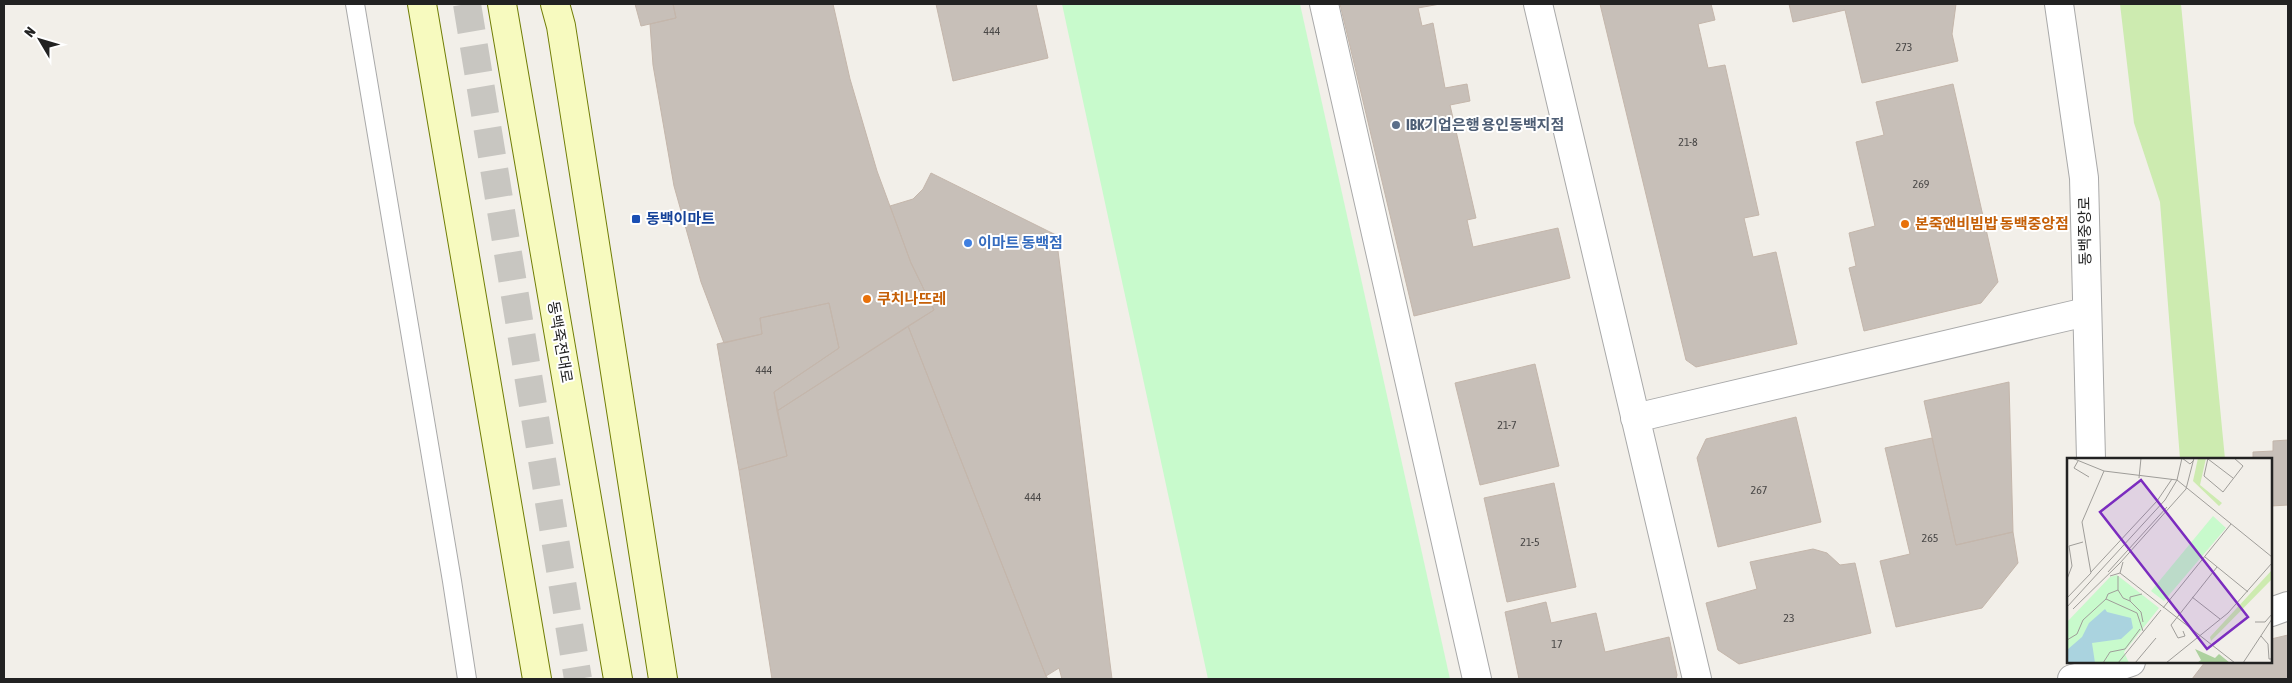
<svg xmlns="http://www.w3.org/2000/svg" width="2292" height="683" font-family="'Asap Condensed','Noto Sans KR',sans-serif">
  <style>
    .grass { fill: #cdebb0 }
    .park { fill: #c8facc }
    .building { fill: #c7bfb8; stroke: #c4b6ab }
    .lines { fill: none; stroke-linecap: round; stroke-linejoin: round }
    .secondary-tunnel { stroke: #c8c6c1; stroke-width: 28; stroke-dasharray: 28 14; stroke-linecap: butt }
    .service-casing { stroke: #a9a9a9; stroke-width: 20 }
    .minor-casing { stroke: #a9a9a9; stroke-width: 30 }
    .tertiary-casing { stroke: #a9a9a9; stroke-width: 30 }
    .secondary-casing { stroke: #707d05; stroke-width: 30 }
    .service { stroke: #fff; stroke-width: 18 }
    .minor { stroke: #fff; stroke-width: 28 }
    .tertiary { stroke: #fff; stroke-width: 28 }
    .secondary { stroke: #f7fabf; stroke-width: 28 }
    .service-dot { fill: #5c6f8a; stroke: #fff; stroke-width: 2 }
    .transit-dot { fill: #1a4fb4; stroke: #fff; stroke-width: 2 }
    .food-dot { fill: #e8710a; stroke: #fff; stroke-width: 2 }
    .shop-dot { fill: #3f7fe0; stroke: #fff; stroke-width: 2 }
    .labels { text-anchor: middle; stroke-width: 4; stroke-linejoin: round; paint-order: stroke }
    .number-label { font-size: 12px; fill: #4b4948 }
    .service-label { font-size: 15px; font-weight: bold; fill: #4e5e75; stroke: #fff; text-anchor: start }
    .transit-label { font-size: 15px; font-weight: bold; fill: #164399; stroke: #fff; text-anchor: start }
    .food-label { font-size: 15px; font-weight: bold; fill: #c56008; stroke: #fff; text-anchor: start }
    .street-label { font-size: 15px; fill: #222; stroke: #fff }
    .shop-label { font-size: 15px; font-weight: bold; fill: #366cbe; stroke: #fff; text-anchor: start }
    .inset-road { fill: none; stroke: #9f9d99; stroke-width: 1 }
    .view { fill: #7b2cbf; fill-opacity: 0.15; stroke: #7b2cbf; stroke-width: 2.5 }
    .inset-edge { fill: none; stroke: #222; stroke-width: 2.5 }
  </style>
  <rect width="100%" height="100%" fill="#f2efe9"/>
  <path class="grass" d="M2120 4H2181L2225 459H2180L2160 202 2134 123Z"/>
  <path class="park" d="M1062 4H1300L1450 679H1208Z"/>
  <path class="building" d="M635 4H673L676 18 641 26Z
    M673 4H833L850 79 877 171 911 263 934 310 777 411 774 392 839 348 829 303 760 318 762 334 724 343 701 282 674 186 653 65 650 24 676 18Z
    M936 4H1036L1048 58 953 81Z
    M1340 4H1440L1418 8 1422 26 1433 23 1445 88 1467 84 1470 101 1450 105 1476 218 1467 220 1473 247 1558 228 1570 278 1414 316Z
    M1600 4H1711L1715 20 1698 24 1708 68 1725 65 1759 215 1744 218 1753 257 1776 252 1797 344 1696 367 1686 360Z
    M1789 4H1956L1952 34 1958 61 1862 83 1845 10 1793 22Z
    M1953 84 1998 282 1981 303 1864 331 1849 268 1856 266 1849 233 1875 226 1856 142 1884 135 1876 102Z
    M931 173 1056 235 1112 679H1062L1059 668 1046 676 908 326 934 310 911 263 890 206 913 199 923 189Z
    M829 303 839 348 774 392 787 456 739 470 717 344 762 334 760 318Z
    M908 326 1046 676 1048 679H772L739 470 787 456 777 411Z
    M1535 364 1559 466 1480 485 1455 383Z
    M2009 382 2013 532 1956 545 1924 401Z
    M1796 417 1821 522 1718 547 1697 458 1706 439Z
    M1932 438 1956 545 2013 532 2018 563 1982 608 1896 627 1880 561 1910 554 1885 448Z
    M2288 440V505L2271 506V459H2253V452L2273 451V441Z
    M1554 483 1576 587 1507 602 1484 498Z
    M1813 549 1827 553 1840 565 1855 563 1871 633 1739 664 1718 650 1706 603 1757 589 1750 562Z
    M1546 602 1551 623 1596 613 1605 652 1669 637 1677 675 1676 679H1519L1505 612Z
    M2288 635V679H2192L2205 662H2271V639Z"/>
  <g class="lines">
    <path class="secondary-tunnel" d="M467 4 578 679"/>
    <g class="service-casing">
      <path id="service" d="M355 4 452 581 467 679"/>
    </g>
    <g class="minor-casing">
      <path id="minor" d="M1538 4 1697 679
        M1635 418 2086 312"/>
    </g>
    <g class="tertiary-casing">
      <path id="tertiary" d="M1324 4 1477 679
        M2059 4 2084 178 2091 459
        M2271 612 2288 606
        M2072 679 2098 673 2131 662"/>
    </g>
    <g class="secondary-casing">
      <path id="secondary" d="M422 4 537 679
        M502 4 618 679
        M555 4 561 26 663 679"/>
    </g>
    <use href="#service" class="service"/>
    <use href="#minor" class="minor"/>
    <use href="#tertiary" class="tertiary"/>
    <use href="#secondary" class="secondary"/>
  </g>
  <circle class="service-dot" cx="1396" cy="125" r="5"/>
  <rect class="transit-dot" x="631" y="214" width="10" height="10" rx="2.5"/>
  <g class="food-dot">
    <circle cx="1905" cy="224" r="5"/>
    <circle cx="867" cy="299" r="5"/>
  </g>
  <circle class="shop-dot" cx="968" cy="243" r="5"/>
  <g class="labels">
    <g class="number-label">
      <text x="992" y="35">444</text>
      <text x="1904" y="51">273</text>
      <text x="1688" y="146">21-8</text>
      <text x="1921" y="188">269</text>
      <text x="764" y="374">444</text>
      <text x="1507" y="429">21-7</text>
      <text x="1759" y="494">267</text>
      <text x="1033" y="501">444</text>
      <text x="1930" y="542">265</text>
      <text x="1530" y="546">21-5</text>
      <text x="1789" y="622">23</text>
      <text x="1557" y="648">17</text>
    </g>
    <g class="service-label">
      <text x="1406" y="130">IBK기업은행 용인동백지점</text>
    </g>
    <g class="transit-label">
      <text x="646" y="224">동백이마트</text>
    </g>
    <g class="food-label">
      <text x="1915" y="229">본죽앤비빔밥 동백중앙점</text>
      <text x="877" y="304">쿠치나뜨레</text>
    </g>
    <g class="street-label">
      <text transform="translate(2085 231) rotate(-91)" y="5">동백중앙로</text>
      <text transform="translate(560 342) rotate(80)" y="5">동백죽전대로</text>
    </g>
    <g class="shop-label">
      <text x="978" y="248">이마트 동백점</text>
    </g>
  </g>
  <g transform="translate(2067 458)">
    <rect width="205" height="205" fill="#f2efe9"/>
    <path d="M131 0H139L133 27 155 45 152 48 126 23ZM205 112V121L144 183 143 179Z" fill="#cdebb0"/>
    <path d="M128 191 148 200 152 196 163 205H130L134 202Z" fill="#add19e"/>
    <path d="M146 58 159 70 97 143 84 133ZM50 117 92 150 57 194 62 205H0V164L43 119Z" fill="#c8facc"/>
    <path d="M38 151 40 154 64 160 66 170 54 181 25 185 28 205H0V192L15 179 22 165Z" fill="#aad3df"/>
    <path class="inset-road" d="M5 0 37 13 110 22 205 99M115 0 123 6 127 2M141 0 137 18 156 34 176 8 167 0M141 1 166 20M11 3 7 10 22 19M72 20 74 0M138 99 181 134M24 114 90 43 105 21M41 114 100 49M53 115 168 205M43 118 53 115 56 104M51 118V132L56 140 63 143V139L75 136M0 121 5 108 2 88 16 84M125 139 153 161M0 140 24 115 15 64 37 13M39 141 41 136 51 132M63 143 74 154 76 164M0 149 98 42 110 22 115 0M96 150 164 66M6 151 53 105 119 31 127 0M188 164H198L205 156M116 173 118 178 111 180 104 167 150 109M194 178 201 186 202 201H205M0 182 10 176 16 162 39 141 70 155 76 173M36 205 43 194 58 191 73 171M51 205 94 152M68 205 89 180M99 205 161 155 205 105M176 205 205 161"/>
    <path class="view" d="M74 22 181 159 140 191 33 54Z"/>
    <rect width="205" height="205" class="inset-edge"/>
  </g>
  <rect width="2292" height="683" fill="none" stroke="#222222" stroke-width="10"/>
  <g transform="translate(40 40) rotate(308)" stroke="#ffffff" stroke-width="4" paint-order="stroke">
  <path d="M0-4L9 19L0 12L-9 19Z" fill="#222222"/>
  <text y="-8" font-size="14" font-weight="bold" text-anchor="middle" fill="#222222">N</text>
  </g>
</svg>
